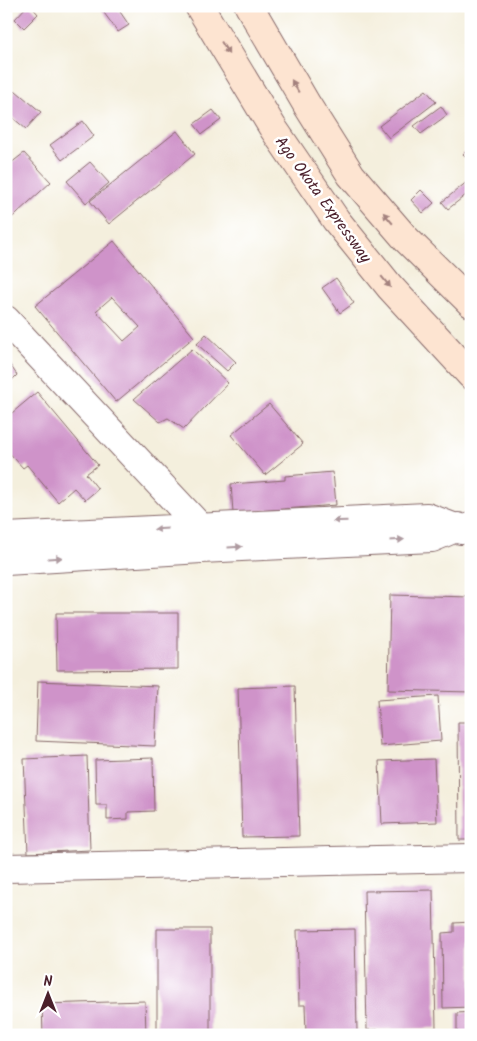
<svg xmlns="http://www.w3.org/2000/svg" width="477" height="1041" font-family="Kalam,sans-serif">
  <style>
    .building { fill: #cf93c9; fill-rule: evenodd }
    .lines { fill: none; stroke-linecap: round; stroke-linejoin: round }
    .minor-casing { stroke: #866869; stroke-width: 30 }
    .secondary-casing { stroke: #866869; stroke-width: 30 }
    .minor { stroke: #fff; stroke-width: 28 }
    .secondary { stroke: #fde4d1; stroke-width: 28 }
    .oneway { fill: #a4827e }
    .oneway2 { fill: #ae9aa0 }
    .labels { text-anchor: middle; stroke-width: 5; stroke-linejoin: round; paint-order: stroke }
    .street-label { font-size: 16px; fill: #4a1f2b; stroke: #fff }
  </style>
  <rect width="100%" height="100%" fill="#fff"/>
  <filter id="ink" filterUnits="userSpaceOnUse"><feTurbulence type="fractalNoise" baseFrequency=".02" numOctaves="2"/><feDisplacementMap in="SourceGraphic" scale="10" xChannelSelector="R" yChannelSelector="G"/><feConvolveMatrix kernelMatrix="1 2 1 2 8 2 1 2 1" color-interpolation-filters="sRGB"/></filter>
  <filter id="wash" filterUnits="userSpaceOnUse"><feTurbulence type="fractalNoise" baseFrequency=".0096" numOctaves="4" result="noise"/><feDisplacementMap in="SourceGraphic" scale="20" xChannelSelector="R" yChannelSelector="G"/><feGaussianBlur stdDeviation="1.12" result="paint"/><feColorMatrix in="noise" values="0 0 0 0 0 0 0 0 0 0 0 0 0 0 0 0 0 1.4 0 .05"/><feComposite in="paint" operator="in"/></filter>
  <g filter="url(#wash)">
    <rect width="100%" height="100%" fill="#f4efdd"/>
    <g id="blocks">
      <path class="building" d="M27 6H31L38 14 24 28 15 19Z
        M99 6H116L129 25 118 32Z
        M426 90 436 102 389 138 379 126Z
        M16 91 41 112 26 129 6 112V101Z
        M441 106 447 115 421 134 414 126Z
        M213 110 221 120 202 134 194 124Z
        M83 121 94 136 62 160 50 145Z
        M177 131 195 154 109 224 90 201Z
        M471 147V163L463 154Z
        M24 153 51 182 6 223V167Z
        M90 162 109 183 86 203 67 181Z
        M468 181 471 184V191L448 209 442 202Z
        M421 190 434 203 423 213 411 200Z
        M114 241 194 337 116 402 35 306ZM112 297 140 327 124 341 96 311Z
        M336 278 354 303 340 313 322 288Z
        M206 334 236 362 227 371 197 344Z
        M192 349 228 383 184 429 168 418 160 422 134 399Z
        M6 359 17 375 6 386Z
        M37 392 98 465 86 474 98 489 85 500 74 488 58 502 27 465 23 468 6 449V418Z
        M269 404 303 444 265 475 231 435Z
        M333 472 336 505 233 513 231 484 285 480V476Z
        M390 595 471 597V692L388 690Z
        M56 613H178V669L57 670Z
        M38 681 158 686 155 746 36 741Z
        M295 686 299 836 242 837 238 688Z
        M438 696 441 741 380 746 377 700Z
        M458 722H471V840H459Z
        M87 756 90 850 28 853 24 759Z
        M153 758 154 811 128 812V819L107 820V805H96L95 760Z
        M434 759 437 822 382 824 379 761Z
        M433 890 436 1028 367 1030 364 891Z
        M471 922V1007L443 1008 442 933 454 932V923Z
        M157 929H210V1034H157Z
        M355 929 357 1032 306 1033 305 1005H299L297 930Z
        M145 1001 146 1035H43L42 1004Z
        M471 1012V1035H457V1013Z"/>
    </g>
  </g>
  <g filter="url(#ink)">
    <use href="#blocks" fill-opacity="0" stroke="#866869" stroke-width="1"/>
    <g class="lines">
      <g class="minor-casing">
        <path id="minor" d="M6 320 200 527 201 540
          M6 537 427 517 461 530 471 527
          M6 561 201 549 432 538 458 527
          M6 868 471 858"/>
      </g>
      <g class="secondary-casing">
        <path id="secondary" d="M199 6 273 128 336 220 390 287 471 375
          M249 6 307 105 351 175 406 239 471 303"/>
      </g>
      <use href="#minor" class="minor"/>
      <use href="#secondary" class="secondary"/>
    </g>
    <defs><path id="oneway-solid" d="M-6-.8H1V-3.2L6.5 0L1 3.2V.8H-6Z" transform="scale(1.25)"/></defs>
    <g class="oneway">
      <use href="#oneway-solid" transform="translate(225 48) rotate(59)"/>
      <use href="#oneway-solid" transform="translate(295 86) rotate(-120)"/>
      <use href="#oneway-solid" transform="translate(388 218) rotate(-130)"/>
      <use href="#oneway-solid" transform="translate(386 282) rotate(51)"/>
    </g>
    <g class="oneway2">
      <use href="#oneway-solid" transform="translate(340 521) rotate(178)"/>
      <use href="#oneway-solid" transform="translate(161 529) rotate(177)"/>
      <use href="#oneway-solid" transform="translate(397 540) rotate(-3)"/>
      <use href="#oneway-solid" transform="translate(235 547) rotate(-3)"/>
      <use href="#oneway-solid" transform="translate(55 558) rotate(-3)"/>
    </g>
  </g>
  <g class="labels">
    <g class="street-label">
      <text transform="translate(324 199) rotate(54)" y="6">Ago Okota Expressway</text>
    </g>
  </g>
  <rect width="477" height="1041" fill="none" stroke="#fff" stroke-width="25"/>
  <g transform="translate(48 994)" stroke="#ffffff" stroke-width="4" paint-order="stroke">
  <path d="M0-4L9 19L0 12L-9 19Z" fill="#4a1f2b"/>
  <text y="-8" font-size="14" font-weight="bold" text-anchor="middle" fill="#4a1f2b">N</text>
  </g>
</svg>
